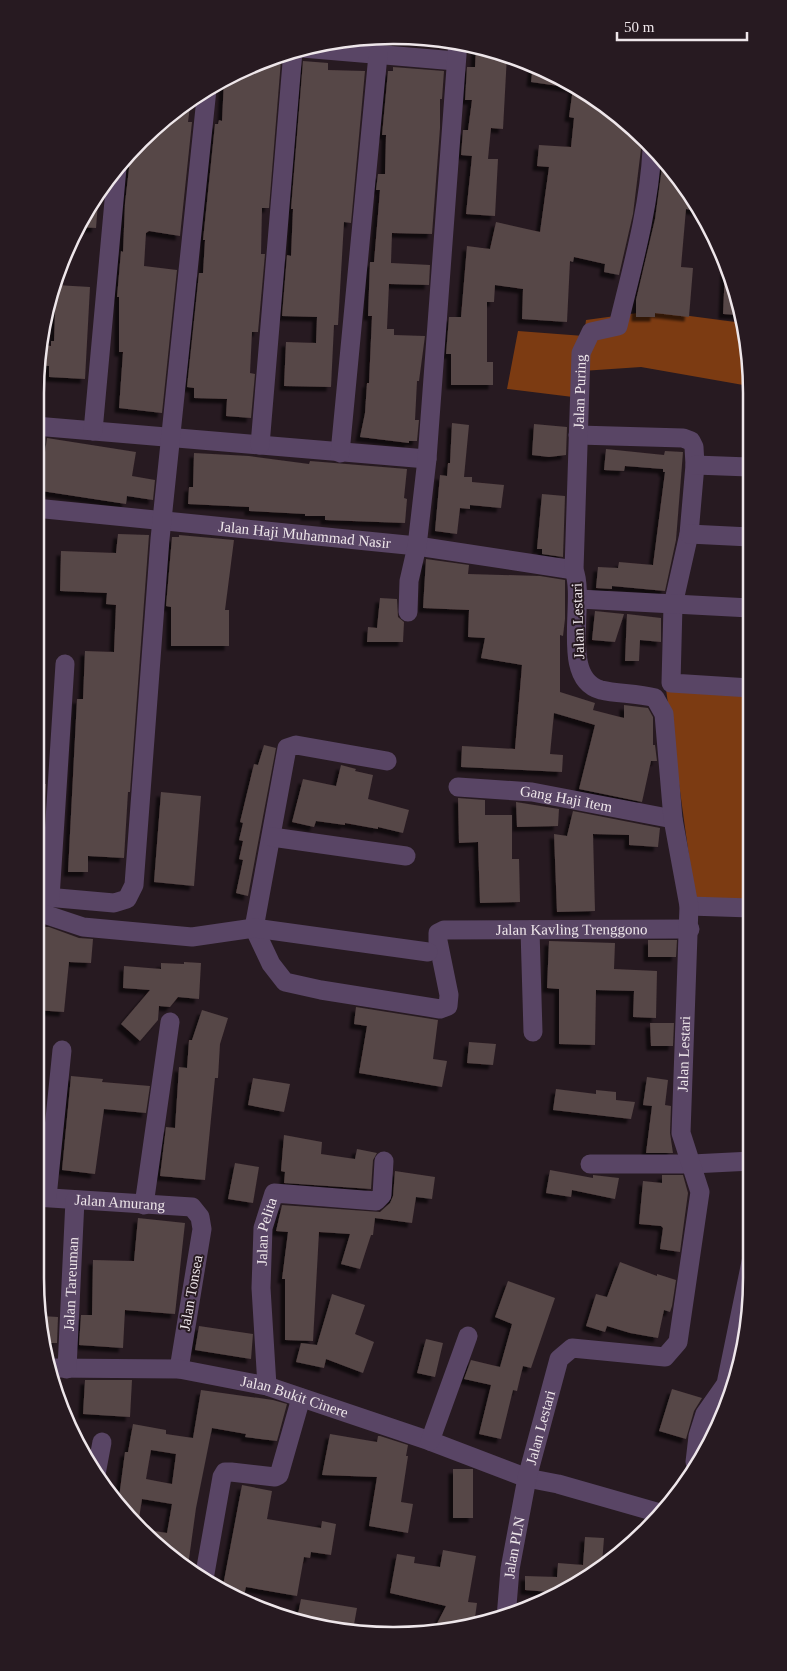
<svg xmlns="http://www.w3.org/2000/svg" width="787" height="1671" font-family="Georgia,serif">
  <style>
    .forest { fill: #7c3b12 }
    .building { fill: #564646; fill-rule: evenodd; filter: url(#shadow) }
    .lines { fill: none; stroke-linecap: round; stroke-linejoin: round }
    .minor { stroke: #594565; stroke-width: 19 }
    .labels { text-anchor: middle; stroke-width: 4; stroke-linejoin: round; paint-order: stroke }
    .street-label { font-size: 15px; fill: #eee6ea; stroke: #271a21 }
    .rim { fill: none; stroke: #eee6ea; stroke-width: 2.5 }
  </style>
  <defs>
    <filter id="shadow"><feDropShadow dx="-4.5" dy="4.5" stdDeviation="1" flood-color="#0009"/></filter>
  </defs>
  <rect width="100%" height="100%" fill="#271a21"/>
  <path class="forest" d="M652 311 743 323 749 346V386L641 367 582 371 581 398 507 389 518 331 584 336 586 320Z
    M665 682 750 688 751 905 695 900Z"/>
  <path class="building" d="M476 46 507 55 503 129 491 128 488 159H498L495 216 466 214 472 156 461 155 463 130H468L472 100H465L467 67H475Z
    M266 59 281 60 269 208H262L261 254H265L258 332H252L250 373 255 374 251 418 226 416 227 399 194 398V388L187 387 199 273H203L205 240H203L215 124H218L219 120 222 121 224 80Z
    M303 61 328 63V70L365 71 351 223 344 222 338 325H334L331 387 284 386 286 342 316 343 317 317 282 316 287 255 291 256 293 209H291Z
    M533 64 612 109 645 142 641 149 633 214 619 275 604 272 605 264 574 257 573 262 570 261 567 322 522 319 523 289 495 285 494 302H487V362H493V385H451V354H446L449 317H461L467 246 490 249 496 222 540 232 549 167 537 166 539 145 571 147 574 118 569 117 573 88 531 82Z
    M393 67 444 71 442 99H440V128L432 234 392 233 391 263 430 265 429 285 389 284 387 329H394V335L425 336 419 381H417L415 420H419L417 441H409V443L360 437 365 413 367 383H369L372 316H368L370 262H374L380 190H376L378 174H385L386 135H382L388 71H393Z
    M191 99 188 122H192L180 236 149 231 146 233 144 266 177 270 162 413 119 408 123 352H119V297H117L121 251 123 252 125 203 131 151 140 140Z
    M663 160 678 175 699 211 686 209 681 267 693 268 689 317 655 313V317H636V300L655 219Z
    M99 190 96 228 78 227 95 195Z
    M728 269 737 301 740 315 723 314 725 270Z
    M56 285 90 287 85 379 49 377V366L38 365 40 345 51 346V341H54Z
    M452 423 469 425 464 477H472V482L504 485 501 508 470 505V509L460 508 457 534 435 531 440 475 447 476 448 463H450Z
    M534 424 567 427 566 455 549 457 532 455Z
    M47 438 136 452 132 476 155 480 153 500 127 496 126 504 35 490V450L45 452Z
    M606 449 664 455 665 451 683 452 676 540 665 591 612 586V589L596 588 598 567 618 568 619 562 653 565 665 472H663V469L625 466 624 471 604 470Z
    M194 453 249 456 309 464 310 461 407 469 404 498 407 499 405 523 325 520V516H305V514L249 511V507L188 504 189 487H193Z
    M542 494 565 496 563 557 542 554V549H537Z
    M118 534 149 535 130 792H128L124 858 88 856V872H68L77 699H83L85 651 114 652 116 605 106 604 107 593 60 591 61 551 116 553Z
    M179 535 234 540 225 610H229V646H171V607L166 606 172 537H179Z
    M426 559 469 565 468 574 540 576 565 580V619L563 636 560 635V692L595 703 593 710 624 718V705L648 708 653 717V745H655L657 761H651L642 802 579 789 595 725 554 713 550 754 563 755 562 772 461 767 462 746 515 749 522 665 481 658 485 638 468 637 469 610 423 608Z
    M380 598 397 599 398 617 404 622 403 642H367L368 627 377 628Z
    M595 611 624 614 615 642 592 640Z
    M627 614 661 618V642L640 640 639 661H625Z
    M264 745 276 748 248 896 236 893 243 860 239 859 243 841 239 840 243 823 240 822 254 764 258 765Z
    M341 765 356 769 355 771 373 775 368 799 409 810 403 833 378 827V829L345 823V825L316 821 314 827 292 822 303 779 336 786Z
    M35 783 46 784 41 862H35Z
    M161 792 201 796 194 886 154 882Z
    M458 798 485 800V815H512V859H519L520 902 480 903 478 842 459 843Z
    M516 802 559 809 558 826 517 827Z
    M573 811 660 828 658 847 629 845V835L593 834 595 911 557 912 554 834 567 836Z
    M35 927H49L79 938 93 939 91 963 69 962 64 1012 35 1010Z
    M648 940H677L676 957H648Z
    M549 941 615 943 614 969 657 971 656 1018 633 1017 634 991 596 990 595 1045 559 1044V989L547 988Z
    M184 962 201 963 199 999 178 997 170 1007 159 1006 158 1020 140 1041 121 1024 150 990 123 988 124 966 161 969V963L184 964Z
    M356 1007 438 1020 433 1059 447 1061 442 1087 359 1073 367 1026 354 1024Z
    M202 1010 228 1018 220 1044 218 1078H215L205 1180 160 1176 166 1127 175 1128 179 1067 187 1068 189 1040H192Z
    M650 1023H674L673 1046H651Z
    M469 1042 496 1044 493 1065 467 1063Z
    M71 1076 103 1079 102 1082 150 1086 146 1113 104 1109 95 1174 62 1170Z
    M647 1077 668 1080 665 1105 671 1106 670 1133 673 1153H646L652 1106 643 1105Z
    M253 1078 290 1084 284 1112 248 1105Z
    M556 1089 596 1094V1090L616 1092V1100L635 1102 631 1119 553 1110Z
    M284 1135 322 1142 321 1154 355 1159 357 1149 377 1153 373 1160 371 1189 284 1183 285 1172 281 1171Z
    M235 1163 259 1167 253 1203 228 1199Z
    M550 1170 593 1178V1175L619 1178 615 1199 572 1190 571 1197 546 1193Z
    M395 1171 435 1177 432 1199 416 1197 412 1223 375 1218 373 1235H371L360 1269 341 1264 350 1234 319 1232 313 1341 285 1340V1279H282L288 1232 276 1231 282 1205 380 1212 390 1203 393 1196Z
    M662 1175H683L688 1193 680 1252 660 1249 663 1228 661 1226 639 1224 643 1181 662 1183Z
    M138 1218 185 1223 175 1314 125 1310 123 1348 79 1345 81 1315H92L93 1260 134 1261Z
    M620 1262 657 1276V1274L676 1280 672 1306 670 1312 664 1310 658 1338 630 1333 607 1326 605 1332 586 1326 596 1294 607 1297Z
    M508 1281 555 1298 531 1368 523 1366 517 1391 513 1390 501 1439 479 1434 491 1385 464 1379 471 1360 500 1367 512 1324 495 1317Z
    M332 1294 365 1305 355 1334 374 1342 363 1373 326 1359 324 1368 296 1362 301 1343 317 1345Z
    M41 1316 58 1317 57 1343H46Z
    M199 1326 253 1334 251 1359 195 1350Z
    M426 1339 443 1343 435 1377 417 1373Z
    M85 1380H132L130 1417 83 1414Z
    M672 1389 702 1398 694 1411 686 1439 659 1431Z
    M201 1390 273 1400 287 1404 277 1441 245 1437 246 1434 212 1428 196 1508 188 1566 142 1529 167 1533 172 1504 142 1499 138 1525 124 1514 118 1505 125 1452H128L133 1424 166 1430V1434L193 1438ZM151 1450 176 1454 172 1484 146 1479Z
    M330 1434 377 1442 378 1436H380L408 1445 406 1456H408L401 1502 413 1504 408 1533 369 1526 377 1477 322 1475Z
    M453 1469H473V1518H453Z
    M242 1485 272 1491 267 1519 321 1528 322 1521 336 1524 331 1555 311 1552 310 1558 304 1557 297 1596 246 1587 243 1599 222 1591Z
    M585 1537 604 1538 602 1564 573 1588 563 1593 525 1590V1576L557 1577 558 1563 583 1565Z
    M443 1550 476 1556 468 1602 477 1603 474 1625 441 1633H432L446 1606 390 1593 397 1554 415 1557 414 1563 440 1567Z
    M301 1599 357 1608 353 1630 324 1629 297 1619Z"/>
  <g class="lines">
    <g class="minor">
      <path d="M302 48 456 61"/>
      <path d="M35 426 427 459"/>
      <path d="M93 431 117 168"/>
      <path d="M578 435 683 438 691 441 694 447 695 465 689 534 673 605 671 683 750 688"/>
      <path d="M260 445 293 51"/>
      <path d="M340 453 378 55"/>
      <path d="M695 465 749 467"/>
      <path id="s1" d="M35 508 417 546 574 570"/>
      <path d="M689 534 750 537"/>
      <path d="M579 599 750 608"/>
      <path d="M408 612 409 581 417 546 427 459 458 41"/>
      <path id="s2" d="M387 761 296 745 287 748 254 928 271 964 285 982 321 990 440 1009 448 1006 449 995 438 941V933L444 930 690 929"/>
      <path id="s3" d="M458 787 532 792 673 819"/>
      <path d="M272 837 406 856"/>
      <path d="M35 896 114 903 127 899 134 885 160 539 207 89"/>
      <path d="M50 898 65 664"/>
      <path d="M689 906 751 908"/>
      <path d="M35 911 83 927 192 937 254 928 428 952"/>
      <path d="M530 930 533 1032"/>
      <path d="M590 1164H692L752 1161"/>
      <path id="s4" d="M35 1197 192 1207 200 1217 202 1229 179 1369"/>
      <path d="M47 1197 62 1050"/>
      <path d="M144 1205 170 1022"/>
      <path id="s5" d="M50 1368 179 1369 267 1386 430 1441 527 1478 558 1484 663 1514"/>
      <path id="s6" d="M67 1369 75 1200"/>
      <path id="s7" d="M267 1386 261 1288 263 1228 274 1193 376 1201 382 1195 384 1161"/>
      <path d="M430 1441 468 1336"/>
      <path d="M695 1462 698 1436 705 1414 726 1384 752 1257"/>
      <path d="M96 1474 102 1442"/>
      <path d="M204 1579 222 1477 225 1472H231L275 1477 279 1475 301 1398"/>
      <path id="s8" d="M506 1618 510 1569 527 1478 559 1359 572 1348 665 1357 678 1342 700 1192 681 1133 689 906 673 819 664 714 655 698C637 693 618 694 601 690 559 679 586 601 574 570L581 353 591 332 618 326C632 268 649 209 652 150"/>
    </g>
  </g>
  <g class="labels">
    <g class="street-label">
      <text dy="5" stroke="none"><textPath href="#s8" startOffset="1412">Jalan Puring</textPath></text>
      <text dy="5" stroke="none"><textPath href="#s1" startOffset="271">Jalan Haji Muhammad Nasir</textPath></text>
      <text transform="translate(578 621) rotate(-92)" y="5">Jalan Lestari</text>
      <text dy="5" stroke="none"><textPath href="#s3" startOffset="109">Gang Haji Item</textPath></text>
      <text dy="5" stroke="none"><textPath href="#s2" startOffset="722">Jalan Kavling Trenggono</textPath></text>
      <text dy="5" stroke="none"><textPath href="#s8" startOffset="688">Jalan Lestari</textPath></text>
      <text dy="5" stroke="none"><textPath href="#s4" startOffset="85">Jalan Amurang</textPath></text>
      <text dy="5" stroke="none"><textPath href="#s7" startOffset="155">Jalan Pelita</textPath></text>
      <text dy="5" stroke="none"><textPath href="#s6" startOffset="85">Jalan Tareuman</textPath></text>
      <text transform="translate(191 1293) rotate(-80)" y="5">Jalan Tonsea</text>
      <text dy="5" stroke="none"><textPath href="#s5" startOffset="248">Jalan Bukit Cinere</textPath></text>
      <text dy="5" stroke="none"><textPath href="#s8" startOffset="194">Jalan Lestari</textPath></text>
      <text dy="5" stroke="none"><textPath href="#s8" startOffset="71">Jalan PLN</textPath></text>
    </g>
  </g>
  <path d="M0 0H787V1671H0ZM393 44H394A349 349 0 0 1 743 393V1278A349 349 0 0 1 394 1627H393A349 349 0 0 1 44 1278V393A349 349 0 0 1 393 44Z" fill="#271a21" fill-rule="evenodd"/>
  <path class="rim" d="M393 44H394A349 349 0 0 1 743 393V1278A349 349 0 0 1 394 1627H393A349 349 0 0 1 44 1278V393A349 349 0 0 1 393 44Z"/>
  <path d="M617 32v8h130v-8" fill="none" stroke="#eee6ea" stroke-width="2.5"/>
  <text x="624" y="32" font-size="15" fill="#eee6ea" stroke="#271a21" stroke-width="4" paint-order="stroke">50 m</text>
</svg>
